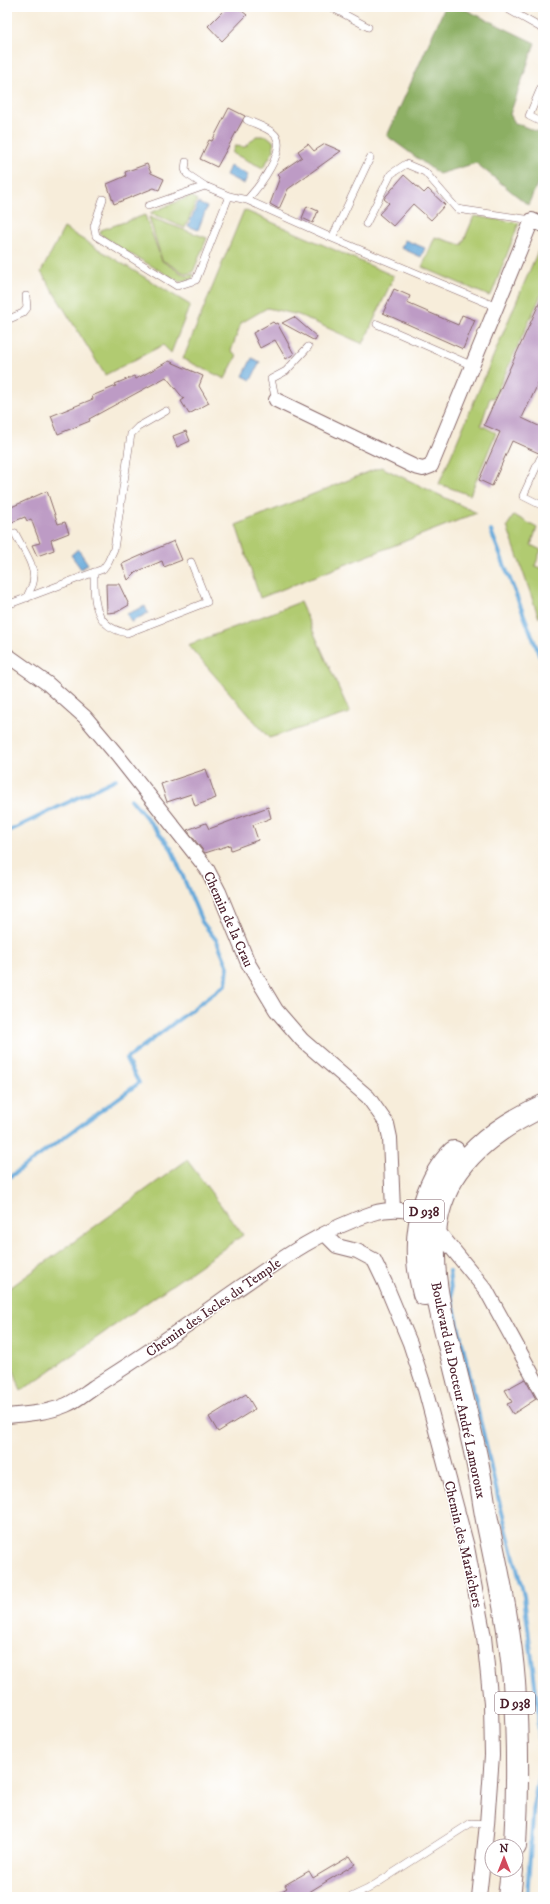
<svg xmlns="http://www.w3.org/2000/svg" width="550" height="1904" font-family="'IM FELL DW Pica',serif">
  <style>
    .green { fill: #b1cb71; stroke: #7e754e }
    .forest { fill: #8caf63; stroke: #6b6747 }
    .water { fill: #65a9da; stroke: #586482 }
    .lines { fill: none; stroke-linecap: round; stroke-linejoin: round }
    .stream { stroke: #65a9da; stroke-width: 4 }
    .building { fill: #bd9bc5 }
    .lane-casing { stroke: #876768; stroke-width: 8 }
    .street-casing { stroke: #876768; stroke-width: 16 }
    .primary-casing { stroke: #876768; stroke-width: 24 }
    .lane { stroke: #fff; stroke-width: 7 }
    .street { stroke: #fff; stroke-width: 14 }
    .primary { stroke: #fff; stroke-width: 22 }
    .labels { text-anchor: middle; stroke-width: 3; stroke-linejoin: round; paint-order: stroke }
    .shield { fill: #fff; stroke: #80626b; stroke-width: 1 }
    .shield-label { font-size: 13px; font-weight: bold; fill: #4a1f2b }
    .street-label { font-size: 14px; fill: #4a1f2b; stroke: #fff }
  </style>
  <rect width="100%" height="100%" fill="#fff"/>
  <filter id="ink" filterUnits="userSpaceOnUse"><feTurbulence type="fractalNoise" baseFrequency=".025" numOctaves="2"/><feDisplacementMap in="SourceGraphic" scale="8" xChannelSelector="R" yChannelSelector="G"/><feConvolveMatrix kernelMatrix="1 2 1 2 8 2 1 2 1" color-interpolation-filters="sRGB"/></filter>
  <filter id="wash" filterUnits="userSpaceOnUse"><feTurbulence type="fractalNoise" baseFrequency=".012" numOctaves="4" result="noise"/><feDisplacementMap in="SourceGraphic" scale="16" xChannelSelector="R" yChannelSelector="G"/><feGaussianBlur stdDeviation="0.9" result="paint"/><feColorMatrix in="noise" values="0 0 0 0 0 0 0 0 0 0 0 0 0 0 0 0 0 1.4 0 .05"/><feComposite in="paint" operator="in"/></filter>
  <g filter="url(#wash)">
    <rect width="100%" height="100%" fill="#f7edda"/>
    <path class="green" d="M256 136H267L273 141 274 150 263 168 232 153 235 146 245 147Z
      M191 196 197 200 185 228 150 213Z
      M244 210 394 276 363 344 299 315 267 308 241 323 231 351 237 355 225 379 183 359Z
      M145 215 162 261 186 276 194 274 192 279 180 282 120 248 100 234 101 230Z
      M474 216 519 223 492 293 489 296 422 267 435 237 462 245Z
      M149 217 207 238 193 272 186 274 162 260Z
      M64 228 190 305 171 353 163 345 105 375 41 272Z
      M543 239V291L494 398H490L481 425 496 433 470 495 439 484Z
      M381 467 477 513 260 598 236 525Z
      M514 515 537 528 531 545 541 550 535 566 543 569V608L539 618 507 526Z
      M300 602 350 713 269 738 188 645Z
      M187 1160 243 1235 21 1391 7 1350V1290Z"/>
    <path class="forest" d="M445 7H460L535 43 510 114 515 123 543 134V171L528 205 476 163 439 174 387 136Z"/>
    <path class="water" d="M230 166 248 175 244 184 226 175Z
      M198 203 207 207 198 230 188 226Z
      M405 240 425 248 421 257 401 248Z
      M252 358 260 362 251 380 243 376Z
      M78 549 88 564 81 569 71 555Z
      M145 606 148 613 131 622 127 614Z"/>
    <g class="lines">
      <path class="stream" d="M491 531 543 664
        M7 832 116 779
        M7 1179 139 1083 126 1059 226 984 228 967 217 941 202 922 171 848 131 799
        M449 1271 452 1299 498 1497 524 1596 538 1708 540 1767 534 1802 527 1897"/>
    </g>
    <g id="blocks">
      <path class="building" d="M227 7H237L247 15 222 41 208 26Z
        M229 108 245 116 217 167 200 159 209 140 212 141Z
        M308 144 314 151 325 144 341 151 288 189 279 209 270 204 280 177 277 174 302 157 298 151Z
        M147 164 151 173 164 179 159 190 154 188 114 204 107 184 126 176 125 172Z
        M404 175 424 193 428 189 445 205 431 220 413 204 393 226 379 214 389 203 384 199 386 196Z
        M307 206 318 211 313 223 302 218Z
        M394 289 410 296 407 303 458 325 462 315 475 320 463 349 383 313Z
        M543 295V373L522 418 543 428V455L512 441 492 486 479 480 500 432 484 425Z
        M294 317 317 337 315 341 282 323Z
        M273 322 275 324 277 323 294 354 286 359 275 340 260 348 253 333Z
        M169 361 203 376 199 386 209 403 189 414 181 401 184 399 166 377 89 419 90 421 58 434 51 416 93 399 92 396 116 386 115 384 134 376 136 379Z
        M186 431 190 441 177 447 173 436Z
        M47 491 58 524 65 522 69 533 51 540 54 550 37 556 32 545 40 543 31 519 27 521 25 517 7 524V509Z
        M174 541 182 560 164 567 162 561 136 572 128 580 122 564Z
        M106 584H119L129 605 117 612 107 613Z
        M206 769 216 798 195 806 191 794 167 802 161 784Z
        M268 807 271 818 253 825 258 840 231 850 230 845 205 853 187 830 206 823 209 829Z
        M525 1379 536 1399 513 1414 507 1404 512 1402 505 1390Z
        M246 1394 255 1409 218 1432 209 1417Z
        M350 1856 355 1864 301 1897H272L287 1888 285 1885 309 1871 313 1878Z"/>
    </g>
  </g>
  <g filter="url(#ink)">
    <use href="#blocks" fill-opacity="0" stroke="#876768" stroke-width="1"/>
    <g class="lines">
      <g class="lane-casing">
        <path id="lane" d="M331 7 368 27
          M504 7 543 29
          M543 83 529 116 543 123
          M186 162 185 169 187 174 205 186 229 196 247 200 332 238 497 307
          M103 199 94 226 96 236 177 286 196 280 229 196
          M247 200C257 189 291 147 273 133 266 127 255 124 247 120
          M148 206 205 186
          M366 224 391 174 406 164 425 172 457 209 532 220
          M332 238 370 158
          M7 320 23 313 27 308 26 296
          M377 324 473 366
          M276 400 271 379 286 371 308 347
          M540 459 523 496 543 506
          M15 533C22 548 37 567 33 583 32 588 28 592 27 598
          M94 572C94 600 93 627 127 633L207 602 191 562
          M7 605 103 569 108 562 114 549 131 434 138 427 166 411
          M351 1897 368 1889 471 1823 487 1824"/>
      </g>
      <g class="street-casing">
        <path id="street" d="M276 400 415 467 423 469 431 466 532 220 543 225
          M7 655 48 684 85 717 117 755 207 869 219 892 248 963 276 1010 302 1040 368 1097 387 1124 390 1138 393 1210
          M325 1234 337 1246 357 1251 374 1260 385 1283 410 1343 425 1389 467 1547 484 1637 491 1704 492 1755 487 1824 479 1897
          M7 1416C27 1414 47 1413 66 1405 76 1401 85 1393 94 1387 140 1358 185 1327 229 1295 274 1264 320 1230 373 1213 389 1208 414 1208 428 1219L486 1290 543 1394"/>
      </g>
      <g class="primary-casing">
        <path id="primary" d="M424 1294C421 1282 418 1270 418 1257 416 1222 428 1177 454 1152
          M515 1846C518 1791 518 1737 514 1682 510 1627 498 1574 487 1520 483 1500 481 1480 477 1461 470 1427 461 1393 453 1360 440 1312 427 1263 438 1214 451 1160 496 1128 543 1106
          M509 1897 512 1870"/>
      </g>
      <use href="#lane" class="lane"/>
      <use href="#street" class="street"/>
      <use href="#primary" class="primary"/>
    </g>
  </g>
  <g class="labels">
    <g class="shield">
      <rect x="404" y="1200" width="40" height="22" rx="3"/>
      <rect x="495" y="1692" width="40" height="22" rx="3"/>
    </g>
    <g class="shield-label">
      <text x="424" y="1216">D 938</text>
      <text x="515" y="1708">D 938</text>
    </g>
    <g class="street-label">
      <text transform="translate(229 919) rotate(66)" y="5">Chemin de la Crau</text>
      <text transform="translate(213 1307) rotate(-35)" y="5">Chemin des Iscles du Temple</text>
      <text transform="translate(459 1390) rotate(78)" y="5">Boulevard du Docteur André Lamoroux</text>
      <text transform="translate(464 1544) rotate(77)" y="5">Chemin des Maraîchers</text>
    </g>
  </g>
  <rect width="550" height="1904" fill="none" stroke="#fff" stroke-width="24"/>
  <g transform="translate(504 1858)"><circle r="19" fill="#ffffff" stroke="#b7a5aa"/>
  <path d="M0-3L7 15L0 10L-7 15Z" fill="#d1495b"/>
  <text y="-6" font-size="11" font-weight="bold" text-anchor="middle" fill="#4a1f2b">N</text>
  </g>
</svg>
